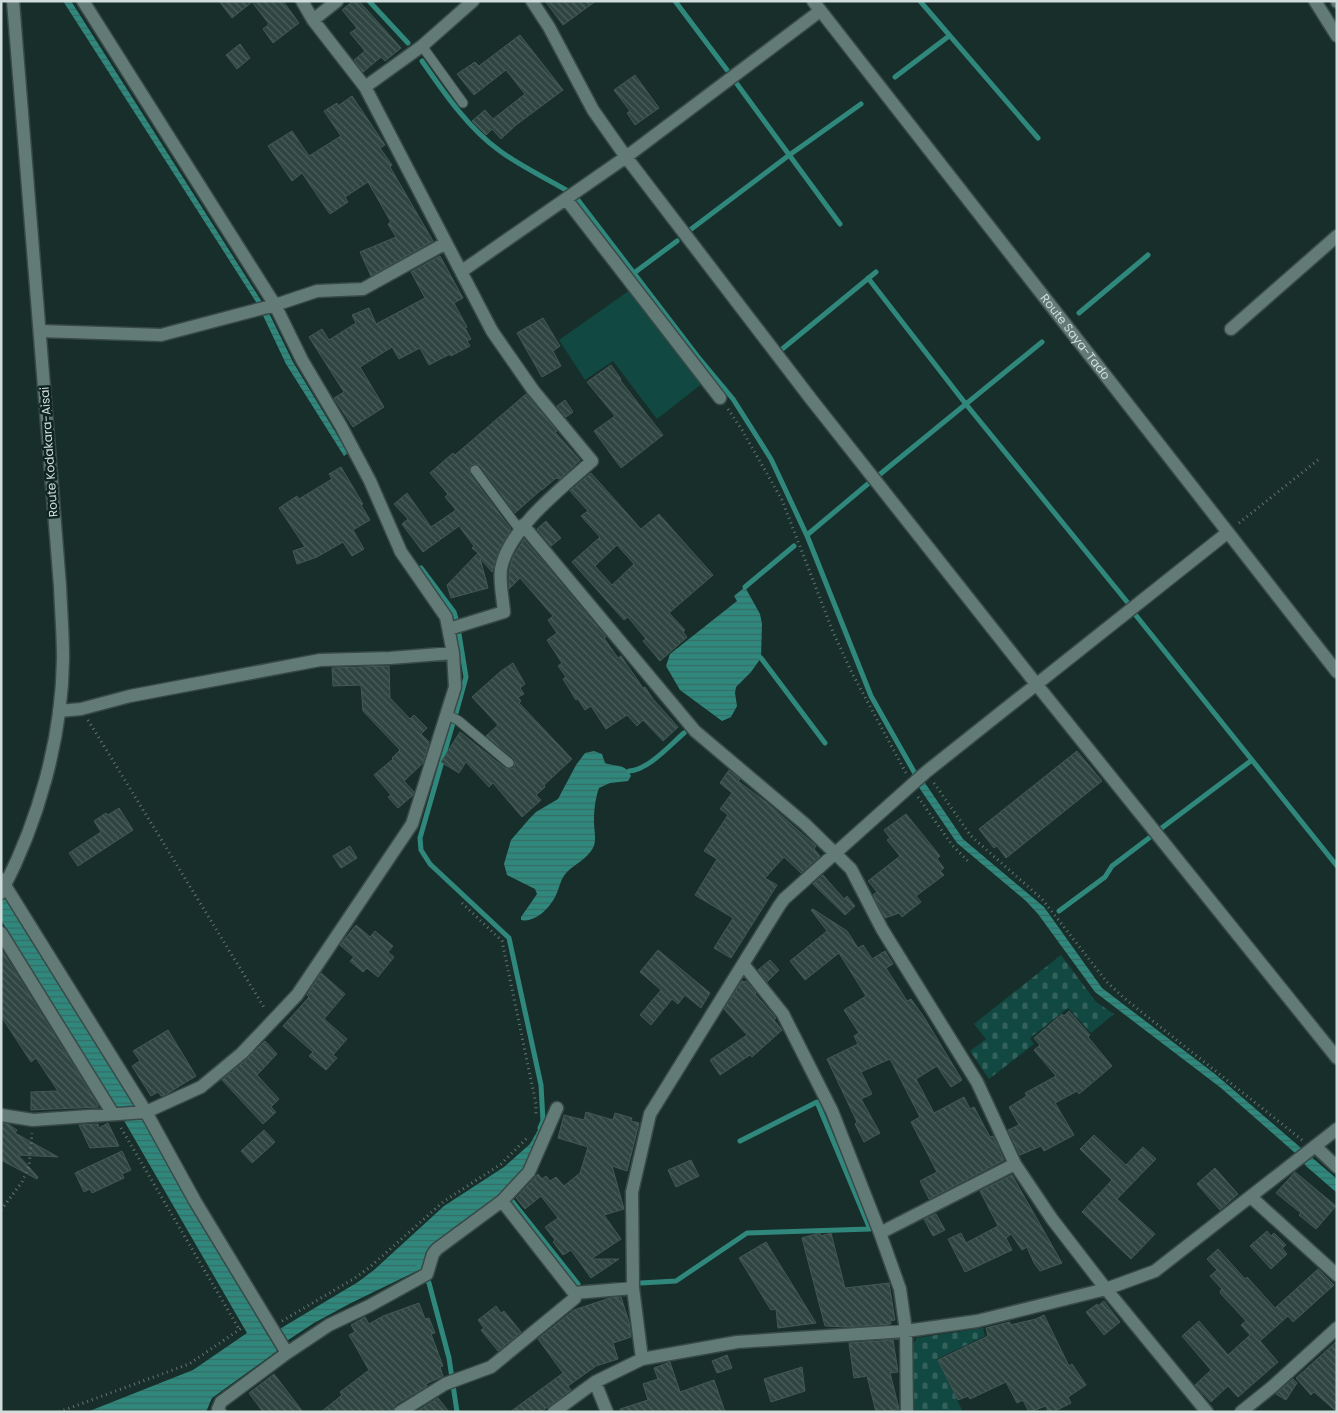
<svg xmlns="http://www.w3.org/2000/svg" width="1338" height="1413" font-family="Poppins,sans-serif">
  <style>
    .green { fill: #114841 }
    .cemetery { fill: url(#cemetery-stones) }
    .water { fill: url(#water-rules) }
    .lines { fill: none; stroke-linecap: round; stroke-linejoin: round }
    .stream { stroke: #30887d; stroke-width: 5 }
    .building { fill: url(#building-back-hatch); stroke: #435956; fill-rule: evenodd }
    .lane-casing { stroke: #384a47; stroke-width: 11 }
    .street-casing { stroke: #384a47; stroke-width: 15 }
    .secondary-casing { stroke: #384a47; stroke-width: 15 }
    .path { stroke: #647673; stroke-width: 3; stroke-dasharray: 1 4; stroke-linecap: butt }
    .lane { stroke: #637b77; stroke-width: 9 }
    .street { stroke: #637b77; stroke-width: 12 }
    .secondary { stroke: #637b77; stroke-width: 12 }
    .labels { text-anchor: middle; stroke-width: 5; stroke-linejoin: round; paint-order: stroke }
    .street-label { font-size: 12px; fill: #d0dddb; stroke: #0e2421 }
  </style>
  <defs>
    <pattern id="cemetery-stones" width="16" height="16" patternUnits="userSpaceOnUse" patternTransform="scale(1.25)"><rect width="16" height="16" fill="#114841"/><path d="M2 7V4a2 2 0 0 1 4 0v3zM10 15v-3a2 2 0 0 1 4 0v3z" fill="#33625c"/></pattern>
    <pattern id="water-rules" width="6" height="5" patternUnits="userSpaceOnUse" patternTransform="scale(1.25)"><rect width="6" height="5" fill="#30887d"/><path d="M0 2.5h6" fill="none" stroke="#366c65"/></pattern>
    <pattern id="building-back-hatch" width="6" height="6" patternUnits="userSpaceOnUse" patternTransform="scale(1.25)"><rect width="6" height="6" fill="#2f4541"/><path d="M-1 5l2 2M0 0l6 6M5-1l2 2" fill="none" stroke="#4c5f5c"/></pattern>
  </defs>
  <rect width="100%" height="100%" fill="#182e2a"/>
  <path class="green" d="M630 290 703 383 657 419 613 361 585 380 559 340Z"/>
  <path class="cemetery" d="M1061 955 1096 1002 1114 1014 1091 1033 1068 1008 1030 1038 1034 1044 989 1079 970 1051 986 1039 974 1024Z
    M983 1328 985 1336 937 1359 963 1412H913V1344L917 1338Z"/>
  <path class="water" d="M63 1H71L269 313 293 362 348 453 344 456 286 364 258 305Z
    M745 587 760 614 762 624 761 658 751 672 736 687 735 693 737 706 731 717 722 721 680 690 666 666 670 654 737 601 734 596Z
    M594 751 602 754 605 763C616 767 625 763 631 776L628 781 610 783 599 788C595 799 594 811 594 822 594 831 597 840 593 848 587 859 575 864 567 872 560 879 560 887 556 895 550 908 535 923 521 920V917L537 894 535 889 507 875 504 864 511 840 530 818 536 812 558 799 576 765 585 753Z
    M915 772 923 780 963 839 1044 907 1102 988 1215 1074 1337 1179V1193L1306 1166 1294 1152 1221 1088 1095 992 1038 914 1026 901 957 843 918 786 912 774Z
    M1 888 139 1110 268 1336 358 1282 374 1270 444 1206 504 1167 530 1144 543 1121 545 1122 528 1165 490 1203 454 1228 433 1247 421 1269 351 1303 314 1323 276 1348 277 1351 212 1398 206 1412H87L193 1370 247 1333 119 1112 1 920Z"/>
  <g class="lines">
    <path class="stream" d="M369 1 408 43
      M675 1 727 70
      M920 1 1038 138
      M422 61C445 94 468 128 500 151 520 166 544 177 566 190
      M895 77 949 36
      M737 84 840 224
      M578 200 698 357 733 399 771 459 808 538 871 696 917 777
      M690 230 788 156 861 104
      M634 273 677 241
      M868 278 965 403 1128 603
      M1079 313 1148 255
      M781 350 876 272
      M879 475 1042 342
      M807 535 869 483
      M421 568 454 612 456 619
      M745 587 794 546
      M1134 613 1337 866
      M761 658 825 743
      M456 713 466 677 459 634
      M453 723 420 838 421 850 430 864 509 938 541 1085 543 1121 540 1128
      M629 771C648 770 669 746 684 733
      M1159 830 1252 760
      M1059 911 1105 877 1112 866 1153 835
      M512 1201 578 1284
      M418 1263 429 1283 449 1358 457 1412
      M641 1283 676 1281 747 1233 870 1229 817 1102 740 1141"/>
  </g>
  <path class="building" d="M219 1H283L299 23 273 43 263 29 269 24 252 2 232 18Z
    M353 1H359L401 48 385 61 381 57 363 72 354 60 365 51 350 33 357 28 342 10Z
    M545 1H596L563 25Z
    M520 35 563 90 516 125 501 139 492 129 486 135 472 121 485 110 493 119 525 94 506 70 474 95 457 74 475 62 479 66Z
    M240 44 250 58 237 69 226 55Z
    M635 75 659 108 635 125 627 113 630 111 614 90Z
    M352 96 385 145 380 148 392 165 390 167 433 241 371 276 360 252 396 237 388 224 391 222 368 182 345 197 348 202 330 214 302 173 292 181 268 146 292 131 309 156 341 136 324 111 337 103 338 106Z
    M440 256 463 298 454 303 467 327 465 328 471 339 467 341 470 346 451 356 450 354 429 365 420 348 399 359 392 347 360 367 384 407 353 427 334 398 344 392 309 337 322 329 329 340 356 323 352 315 369 308 376 324 425 298 411 272Z
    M543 318 560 346 553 351 561 366 542 377 517 333Z
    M611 365 621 379 620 380 663 435 621 468 594 431 615 416 587 382Z
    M526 394 557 431 555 432 580 460 560 479 556 478 542 490V489L515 513 480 466 475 464 471 465 469 470 470 474 511 529 499 550 492 572 480 558 488 588 451 598 447 585 478 553 472 548 474 546 459 526 423 552 402 524 408 519 394 504 407 493 431 527 456 510 445 497 448 494 430 473 453 453 455 455Z
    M565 400 573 412 566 417 557 406Z
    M341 467 363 504 361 505 370 520 353 530 364 549 352 556 343 542 317 557 297 564 293 551 305 547 279 508 297 496 299 499 332 479 329 474Z
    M591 473 641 529 659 514 713 575 669 613 685 630 683 632 687 637 660 661 643 641 646 639 628 617 624 620 572 562 600 537 581 516 588 511 570 491ZM617 545 634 564 612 585 595 566Z
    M546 521 561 538 551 546 537 529Z
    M524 539 606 637 604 638 618 658 621 656 643 688 645 687 653 699 678 727 663 741 643 720 637 726 627 715 606 729 591 706 585 710 578 699 576 700 563 679 566 677 558 666 562 663 547 640 557 633 548 620 553 616 520 578 509 589V571L513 557Z
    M513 663 525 684 520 688 524 694 518 697 521 701 519 703 572 759 544 785 545 787 536 795 541 800 522 817 493 783 489 787 466 762 459 773 441 762 460 732 505 768 511 769 514 767 515 761 513 758 486 736 498 725 472 697 501 671Z
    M389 666 390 698 410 719 414 715 427 728 421 734 429 742 423 763 404 781 414 792 412 796 398 808 388 797 391 795 374 775 393 759 392 758 400 750 363 711 361 685 333 686 332 668Z
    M1077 751 1102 781 1006 858 997 846 994 848 979 829Z
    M729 770 740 779 738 781 766 802 816 846 814 849 820 856 801 873 784 857 765 878 777 885 731 958 714 948 733 918 695 895 717 859 704 851 728 815 720 809 732 793 720 783Z
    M119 808 133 830 78 866 69 853 101 832 94 821 106 813 108 815Z
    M906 814 940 856 937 859 944 868 940 871 944 875 916 896 921 902 902 917 899 913 885 918 873 895 877 892 868 881 900 856 887 840 890 838 884 830Z
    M350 846 357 858 341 868 333 856Z
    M823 875 844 899 847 896 855 906 845 915 813 884Z
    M813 909 847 931 858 948 863 945 872 959 885 951 893 964 886 968 907 1001 911 999 924 1017 962 1080 951 1087 937 1066 916 1079 934 1113 964 1097 970 1109 974 1107 990 1137 993 1136 1004 1160 929 1199 920 1181 937 1172 911 1122 920 1117 890 1059 861 1072 872 1094 861 1099 880 1133 864 1142 855 1124 857 1122 827 1059 858 1044 854 1036 859 1033 844 1010 866 996 839 953 805 980 790 961 827 931 811 910Z
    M356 925 370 937 375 931 393 946 388 952 394 957 378 977 367 968 363 972 350 961 354 957 340 945Z
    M1 949 98 1105V1107L31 1110V1092L58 1091 36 1058 31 1062 1 1016Z
    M658 950 710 993 701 1008 685 995 678 1004 672 999 651 1025 640 1015 661 990 640 972Z
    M770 960 779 970 767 982 758 970Z
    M321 973 345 994 324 1019 347 1039 333 1055 337 1058 326 1070 309 1056 313 1052 283 1026 309 997 307 995Z
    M742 981 745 982 746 981 756 993 755 994 776 1018 774 1020 782 1030 752 1057 750 1055 720 1075 710 1060 747 1035 724 1009Z
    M1069 1011 1090 1035 1088 1037 1112 1066 1079 1094 1077 1091 1055 1103 1074 1135 1044 1151 1041 1146 1020 1155 1008 1130 1019 1125 1009 1107 1027 1096 1025 1093 1056 1076 1034 1050 1040 1045 1034 1038 1062 1014 1064 1016Z
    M168 1030 196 1076 165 1095 161 1096 158 1092 151 1096 132 1066 140 1061 133 1051Z
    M265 1041 277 1054 257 1075 279 1099 271 1107 276 1112 263 1124 222 1080 247 1059Z
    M586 1112 613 1120 615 1113 632 1118 631 1121 639 1123 627 1171 612 1166 624 1209 604 1215 621 1239 591 1259H619L591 1278 571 1250 563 1255 553 1242 555 1240 545 1227 558 1218 541 1196 525 1209 516 1198 538 1174 542 1179 546 1176 550 1181 556 1177 564 1186 580 1173 588 1147 558 1138 564 1115 584 1120Z
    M1 1123 8 1124 17 1130 15 1133 58 1157 18 1155 38 1177 37 1179 1 1160Z
    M108 1123 119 1146 90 1148 79 1125 98 1124 99 1128Z
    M264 1130 275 1142 252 1163 241 1151Z
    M1094 1135 1126 1165 1143 1147 1156 1159 1117 1199 1155 1234 1131 1259 1082 1212 1112 1180 1080 1149Z
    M122 1151 131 1170 122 1174 124 1178 92 1193 90 1189 84 1192 75 1173Z
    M691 1160 699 1176 676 1187 668 1170Z
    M1215 1168 1238 1194 1220 1210 1197 1184Z
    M1295 1172 1336 1206 1316 1229 1299 1215 1301 1213 1276 1193Z
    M1012 1175 1062 1263 1040 1271 1034 1263 1027 1247 1022 1250 1011 1234 1006 1238 1012 1250 965 1272 948 1239 961 1233 966 1243 998 1226 980 1191Z
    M936 1214 945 1230 933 1236 924 1219Z
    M1267 1231 1271 1236 1274 1233 1286 1245 1282 1248 1287 1254 1271 1269 1250 1246Z
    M820 1233 821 1236 831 1233 845 1288 889 1283 895 1320 890 1321 891 1324 847 1327 825 1326 802 1238Z
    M766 1242 772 1252 816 1323 778 1328 776 1309 771 1310 739 1258Z
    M1218 1249 1245 1279 1247 1277 1275 1308 1318 1269 1334 1285 1293 1322 1288 1316 1260 1341 1278 1362 1238 1397 1228 1386 1211 1402 1195 1385 1211 1370 1182 1336 1199 1321 1228 1355 1250 1335 1241 1325 1246 1321 1221 1294 1220 1291 1222 1289 1210 1276 1217 1270 1207 1259Z
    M621 1297 629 1322 631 1337 613 1343 618 1359 596 1366 568 1386 571 1390 541 1412H510L563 1373 538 1339 574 1310 610 1298Z
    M1104 1301 1120 1322 1104 1335 1086 1312 1097 1304 1098 1306Z
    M419 1303 425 1319 429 1318 435 1333 431 1334 443 1366 440 1367 443 1376 426 1384 427 1386 395 1405 392 1412H321L342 1395 340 1392 369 1370 349 1335 355 1332 351 1325 365 1317 369 1324 383 1316Z
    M496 1306 501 1313 504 1311 521 1332 498 1351 481 1330 484 1328 478 1320Z
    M1044 1315 1069 1366 1072 1364 1086 1385 1068 1397 1071 1403 1053 1412H1048L1046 1406 1029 1412 1023 1400 1017 1403 1006 1382 970 1399 968 1396 958 1400 938 1360 988 1336 986 1328 1010 1322V1325L1036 1319Z
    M893 1340 898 1372 890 1373 899 1409 885 1412H876L867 1376 854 1378 849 1343Z
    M1337 1341V1412L1314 1392 1311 1395 1296 1378Z
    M727 1355 732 1368 717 1373 712 1361Z
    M670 1362 680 1392 714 1380 725 1412H620V1409L648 1400 643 1384 658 1379 654 1368Z
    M802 1367 805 1391 771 1402 764 1379Z
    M274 1374 303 1412H263L249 1393Z
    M1293 1379 1297 1383 1286 1400 1276 1394Z
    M438 1398 449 1412H416Z"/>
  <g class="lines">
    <g class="lane-casing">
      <path id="lane" d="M422 46 463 103
        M475 470 520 530
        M448 715 459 721 509 763"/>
    </g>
    <g class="street-casing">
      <path id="street" d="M302 1 313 20 365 87 492 331 533 390 592 461C562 488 508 529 501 569 499 581 503 600 504 612L449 629
        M532 1 549 27 593 110 626 157 811 399 1037 685 1337 1058
        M1315 1 1337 36
        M1337 1V2
        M313 20 337 1
        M365 87 422 46 473 1
        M566 199 720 398
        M462 271 626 157 820 11
        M1231 329 1337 236
        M40 331 161 335 275 305 317 291 363 289 446 243
        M523 525 695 731 805 824 851 869 882 929 977 1082 1015 1164 1052 1219 1106 1289 1207 1412
        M59 711 81 709 130 696 320 660 390 658 453 653
        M1 879 146 1112 195 1201 287 1353
        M1 933 113 1114
        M743 964 783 1014 832 1111 880 1233 900 1289 906 1331 907 1412
        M1 1115 33 1120 146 1112 201 1087 242 1053 297 995 412 824 455 687 453 653 446 617 401 552 370 481 341 426 302 360 275 305 83 1
        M1315 1146 1337 1167
        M1251 1197 1337 1275
        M880 1233 1015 1164
        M574 1293 633 1288
        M642 1359 633 1288 632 1192 650 1114 779 906 784 899 926 772 1227 533
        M595 1382 607 1412
        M220 1412 218 1409 221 1402 287 1353 329 1325 369 1306 427 1274 433 1254 437 1249 502 1201 529 1172 557 1108
        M400 1412 445 1384 491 1367 575 1298 574 1293 502 1201
        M554 1412 595 1382 642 1359 737 1342 906 1331 977 1321 1106 1289 1155 1271 1337 1129
        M1241 1412 1272 1387 1337 1328"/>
    </g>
    <g class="secondary-casing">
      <g id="secondary">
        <path id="s1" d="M813 1 1337 672"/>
        <path d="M1 893C38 823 62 739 63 659 63 634 61 610 60 586L13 1"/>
      </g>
    </g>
    <path class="path" d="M728 409 742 430 782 500 833 632 852 673 906 773
      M1239 523 1318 460
      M88 720 265 1009
      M934 783 971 836 1042 899 1107 982 1124 998 1302 1140
      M918 797 952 845 968 861
      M462 903 502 941 536 1104V1117
      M121 1128 239 1329
      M1 1210 22 1182 29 1167 32 1133
      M282 1321 355 1278 370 1267 443 1202 501 1164 527 1138
      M59 1412 189 1364 252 1321"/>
    <use href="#lane" class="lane"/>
    <use href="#street" class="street"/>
    <use href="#secondary" class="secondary"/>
  </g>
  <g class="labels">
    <g class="street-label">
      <text dy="4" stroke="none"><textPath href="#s1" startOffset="426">Route Saya-Tado</textPath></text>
      <text transform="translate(49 452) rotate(-94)" y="4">Route Kodakara-Aisai</text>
    </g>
  </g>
  <rect width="1338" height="1413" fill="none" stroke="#d0dddb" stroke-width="5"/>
</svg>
